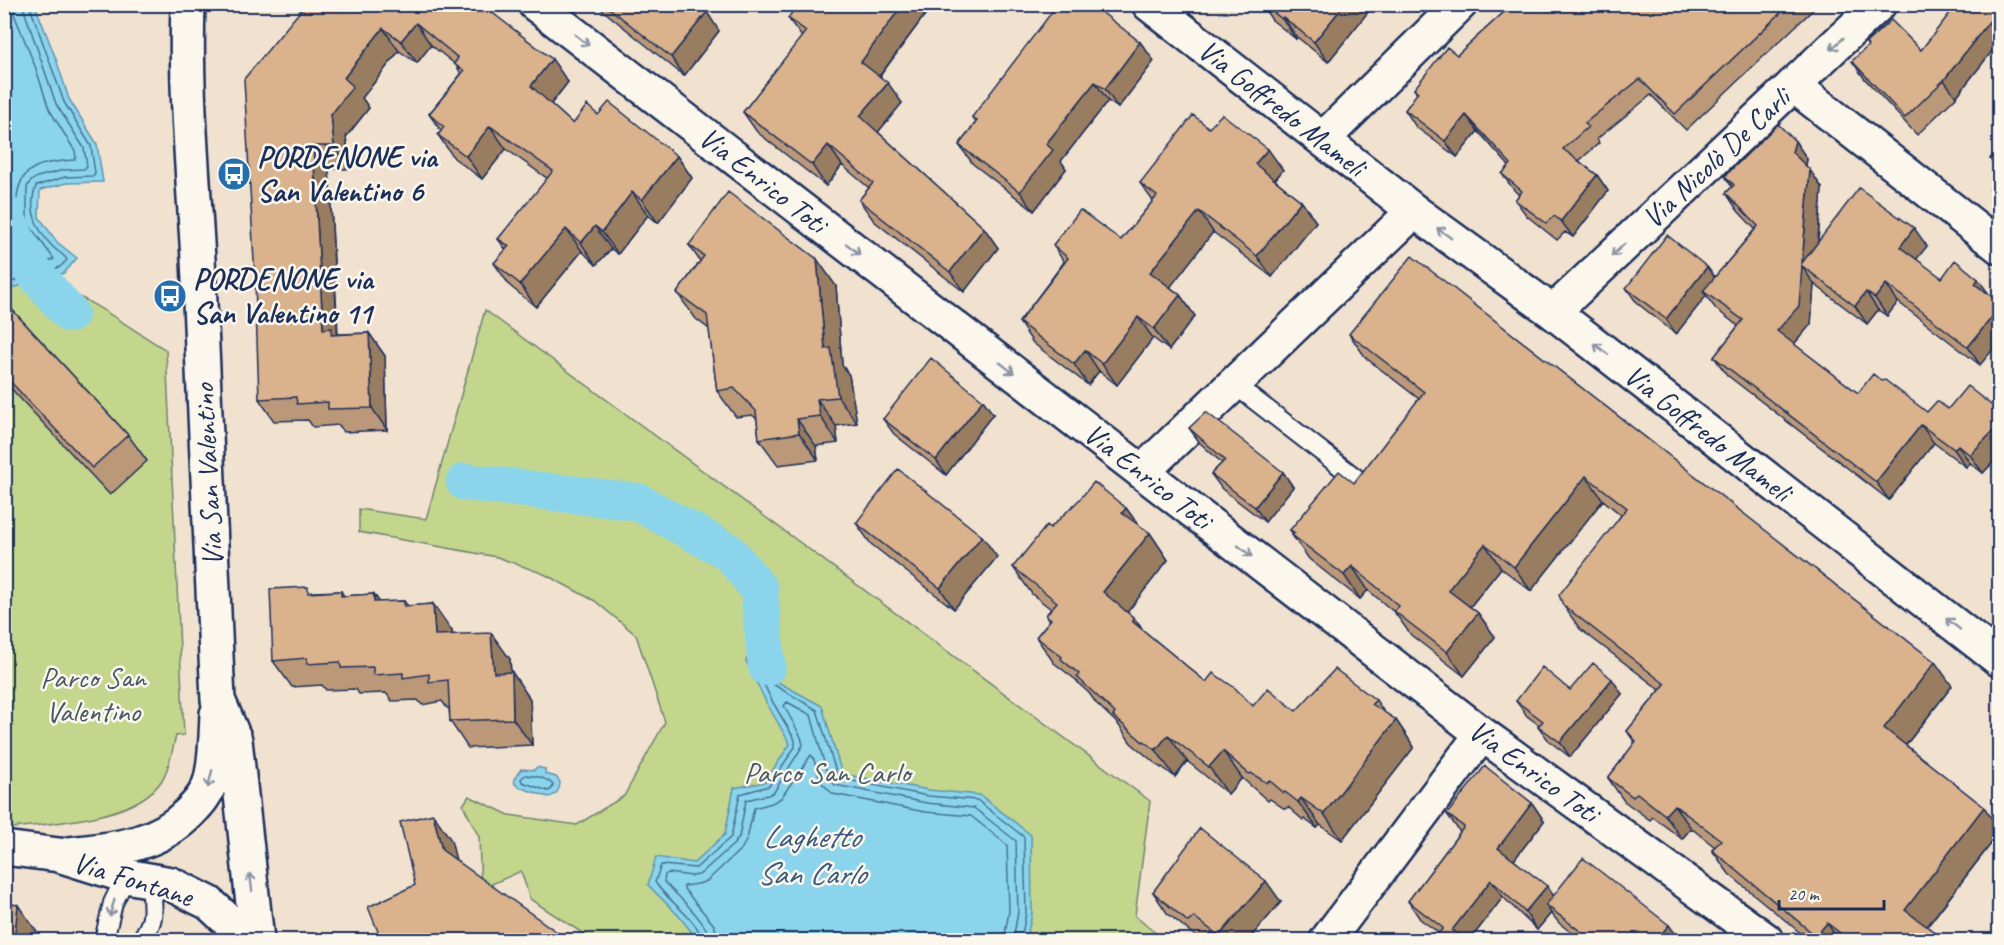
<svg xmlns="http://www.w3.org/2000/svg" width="2004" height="945" font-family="Caveat,sans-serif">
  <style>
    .green { fill: #c3d68b; stroke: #6f8274; stroke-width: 1.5 }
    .water { fill: #8ad5eb; stroke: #5e93b3; stroke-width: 1.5 }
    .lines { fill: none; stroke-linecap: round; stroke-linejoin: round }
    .shore { stroke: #477196; stroke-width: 1.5 }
    .canal { stroke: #8ad5eb; stroke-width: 38 }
    .service-casing { stroke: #1b2f5e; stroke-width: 22 }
    .minor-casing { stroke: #1b2f5e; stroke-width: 38 }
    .tertiary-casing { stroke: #1b2f5e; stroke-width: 38 }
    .service { stroke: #fbf7ec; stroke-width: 18 }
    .minor { stroke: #fbf7ec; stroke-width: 33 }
    .tertiary { stroke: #fbf7ec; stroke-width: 33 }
    .wall { fill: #bb9978; stroke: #1b2f5e; stroke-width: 1.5 }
    .shaded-wall { fill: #997d61; stroke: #1b2f5e; stroke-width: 1.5 }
    .building { fill: #dab28b; stroke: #1b2f5e; stroke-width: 1.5 }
    .oneway { stroke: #8b93a5 }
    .labels { text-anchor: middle; stroke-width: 5; stroke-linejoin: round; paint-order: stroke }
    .street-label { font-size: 30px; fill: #1b2f5e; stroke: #fbf7ec }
    .poi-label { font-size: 30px; font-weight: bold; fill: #1b2f5e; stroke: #fbf7ec; text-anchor: start }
    .park-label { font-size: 30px; fill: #455969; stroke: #fbf7ec }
    .water-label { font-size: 32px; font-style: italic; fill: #375881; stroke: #fbf7ec }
  </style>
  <rect width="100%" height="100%" fill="#f1e2cf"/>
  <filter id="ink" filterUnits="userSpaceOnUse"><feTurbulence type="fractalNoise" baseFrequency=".0167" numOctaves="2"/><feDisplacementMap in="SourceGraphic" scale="12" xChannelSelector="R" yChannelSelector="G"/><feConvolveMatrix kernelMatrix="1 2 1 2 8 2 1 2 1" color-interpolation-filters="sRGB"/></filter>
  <g filter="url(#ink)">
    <path class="green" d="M34 280C72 285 131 329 166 350L184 735 176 736C172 750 170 767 162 780 136 821 50 823 5 829L4 290Z
      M485 310 1150 801 1135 916 1164 940H593L530 899 521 871 481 889 479 837 463 805 469 796 509 815 577 825 624 796 665 722 636 635 595 601 544 574 497 557 359 532V509L426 519Z"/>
    <path class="water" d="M4 5H35L56 59 69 99 97 144 103 182 67 183 40 190 39 217 57 242 77 258 64 273 5 290Z
      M769 597 780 626 776 681 822 706 842 774 929 790 980 795 1031 835 1032 914 1026 940H698L678 915 648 885 656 857 694 863 725 834 734 788 765 782 790 744 766 702 746 661Z
      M537 767 545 769V774L556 777 560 782C560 790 556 796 548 797L519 787 515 784 514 779 521 769 534 770Z"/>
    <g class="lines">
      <path class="shore" d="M4 266 35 256 37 254C32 243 21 234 17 223 15 215 17 207 17 199 19 165 44 162 74 160L76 157 75 151 49 109 35 66 14 14 13 4
        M4 276 54 259 27 222V187L31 181 37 177 64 170 84 169 87 166 84 148 56 104 22 4
        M4 284 60 267 67 260C64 254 58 252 53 247 37 231 27 209 36 186L65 177 93 176 95 173 91 146 64 102 29 4
        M525 775C535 776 546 777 553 785L552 789 548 791 522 782 521 779Z
        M702 940C699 920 665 899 655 882L661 865 696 868 731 837 740 794 769 786 795 747V740L771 699 753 661 766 622 769 620 774 627 771 683 817 710 838 778 928 796 977 800 1024 837 1026 913 1021 940
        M710 940C708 922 677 895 664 882L665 875 668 873 692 876 699 875 734 844 739 837 746 800 768 795 774 792 803 745 801 737 784 706 787 702 811 715 828 777 835 785 927 803 974 808 1016 841 1018 912 1013 940
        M719 940 714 925 684 889V886L698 884 707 881 742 848 747 839 754 808 772 803 781 798 811 755 813 757 821 782 833 794 925 812 971 816 1007 845 1009 911 1004 940"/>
      <path class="canal" d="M4 213 28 265 70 314
        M465 482 638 502 729 552 759 589 767 667"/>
      <g class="service-casing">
        <path id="service" d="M1234 384 1366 486 1372 478
          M104 940 113 903 126 876
          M141 940C160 913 149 910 153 881"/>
      </g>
      <g class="minor-casing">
        <path id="minor" d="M535 4 1482 734 1766 940
          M1149 4 1414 211 1553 312 2000 660
          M1793 85 2000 247
          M1323 139 1460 4
          M1553 312 1879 4
          M1142 472 1414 211
          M1327 940 1482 734"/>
      </g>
      <g class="tertiary-casing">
        <path id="tertiary" d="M188 4C185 90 193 174 198 259 205 406 211 553 218 700L235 740 257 940
          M4 848 59 855 126 876 171 884 209 903 235 927 244 940
          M69 854C114 849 156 846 189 813 199 803 208 793 211 779 216 758 216 735 217 714"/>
      </g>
      <use href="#service" class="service"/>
      <use href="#minor" class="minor"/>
      <use href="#tertiary" class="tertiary"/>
    </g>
    <path class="wall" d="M306 4H481L568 82 551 104 573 124 598 115 677 156 692 178 658 223 648 215 618 254 611 249 596 265 582 251 536 307 510 286 494 263 506 250 498 239 548 179 506 149 482 179 454 158 438 135 441 131 429 114 461 74 456 65 431 45 417 63 399 51 362 98 369 108 346 137 350 169H329L338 334 369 333 385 356 387 430 344 432 339 425 313 427 308 420 274 421 259 399Z
      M595 4H709L704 10 719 31 684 76Z
      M826 4H933L880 76 902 103 878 132 984 228 998 248 964 292 874 221 859 200 869 188 842 165 826 186 757 132 743 112 802 37 788 18 823 9Z
      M1261 4H1370L1372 7 1328 62 1297 37 1296 39 1272 20Z
      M1513 4H1819L1686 130 1651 95 1597 139 1599 143 1579 161 1597 175 1608 191 1573 237 1565 232 1557 240 1527 216 1515 200 1519 195 1514 190 1502 174 1509 166 1478 131 1457 157 1416 127 1405 110 1417 94 1414 89 1457 55Z
      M2000 4V41L1956 97 1917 135 1864 78 1852 61 1921 50Z
      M1140 42 1154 61 1118 108 1108 101 1061 161 1066 169 1034 211 973 164 959 145 976 122 972 117Z
      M1209 128 1283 170 1275 180 1301 201 1316 222 1272 277 1213 232 1170 287 1180 295 1195 316 1169 350 1153 338 1117 385 1099 371 1088 385 1033 343 1019 322 1064 262 1053 245 1121 240 1153 201 1140 183Z
      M1795 141 1807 159 1806 166 1822 188 1818 242 1927 246 1916 259 1980 365 1898 302 1887 316 1878 310 1867 324 1814 284 1811 324 1794 344 1858 393 1927 412 1948 409 2000 412V455L1983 473 1970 463 1966 467 1934 443 1889 500 1727 375 1714 357 1738 326 1716 309 1706 296 1676 334 1637 303 1626 288 1707 267 1715 277 1755 229 1738 211 1726 193 1732 187 1725 176Z
      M2000 146V173L1990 159Z
      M2000 179V203L1990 190Z
      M689 245 836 286 842 365 849 375 857 423 836 426 838 443 816 446 818 460 778 465 759 439 757 419 752 415 736 417 717 391 709 329 696 319 677 293 700 261Z
      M4 301 128 435 147 461 110 495 4 381Z
      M1349 334 1952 686 1906 745 2000 832 1927 927 1945 940H1809L1729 874 1712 850 1715 847 1691 828 1682 839 1653 817 1650 820 1624 801 1608 778 1635 743 1627 731 1660 690 1580 629 1563 605 1621 515 1603 500 1531 591 1501 568 1470 607 1478 613 1495 637 1464 676 1411 635 1395 613 1368 590 1360 599 1309 559 1292 535 1293 534 1290 530 1354 483 1419 399 1366 358Z
      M993 414 946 475 894 434 883 419Z
      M1189 428 1283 472 1293 487 1265 522 1222 489 1211 474 1222 463 1200 443Z
      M1126 508 1138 525 1150 533 1168 560 1127 612 1134 618 1143 630 1206 682 1253 706 1296 711 1376 700 1384 712 1396 720 1414 747 1342 840 1320 825 1317 828 1304 819 1303 820 1288 807 1285 809 1270 799 1268 801 1242 778 1228 794 1187 761 1175 777 1162 767 1161 768 1131 743 1118 724 1096 703 1089 693 1080 685 1076 680 1054 663 1036 637 1050 620 1046 615 1051 609 1032 594 1013 567Z
      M856 523 997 557 954 609 871 544Z
      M341 591 344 596 374 594 379 602 404 601 408 606 433 604 452 631V634L510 659 511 672 530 699 532 745 468 748 450 721 449 708H447L442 701 422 705 418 700 392 701 386 693 359 694 356 689 326 690 322 685 292 687 273 661 312 592Z
      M1570 690 1622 694 1570 757 1549 741 1538 726 1539 725 1527 716 1516 701Z
      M1532 803 1544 821 1514 860 1554 896 1680 940H1581L1559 923 1551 913 1537 930 1503 897 1470 940H1433L1439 933 1420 919 1408 901 1460 832 1447 814Z
      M1153 892 1281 902 1248 940H1212L1209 938 1206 940H1200L1167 913Z"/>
    <path class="shaded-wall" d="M692 4H709L700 15Z
      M903 4H933L875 82 861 62Z
      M1345 4H1370L1372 7 1328 62 1314 42Z
      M707 12 719 31 684 76 671 57Z
      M1283 17 1297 37 1296 39 1282 19Z
      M1991 19 2000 31V41L1956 97 1944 80Z
      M416 23 431 45 417 63 401 41Z
      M383 28 399 51 362 98 369 108 346 137 350 169 334 146 331 115 344 78Z
      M1140 42 1154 61 1118 108 1105 89Z
      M552 59 568 82 547 109 531 86Z
      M1095 82 1108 101 1061 161 1066 169 1034 211 1020 192 1046 144Z
      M888 83 902 103 874 137 860 116Z
      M1466 115 1478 131 1457 157 1445 141Z
      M490 126 506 149 482 179 466 156Z
      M1795 141 1807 159 1805 170 1792 152Z
      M828 145 842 165 826 186 812 165Z
      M313 146 329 169 338 345 323 329Z
      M1268 149 1283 170 1270 185 1255 164Z
      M677 156 692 178 658 223 642 200Z
      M1810 170 1822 188 1815 276 1802 263Z
      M1597 175 1608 191 1573 237 1561 221Z
      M632 192 648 215 618 254 602 232Z
      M1301 201 1316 222 1272 277 1257 256Z
      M1199 211 1213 232 1165 294 1150 272Z
      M595 226 611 249 596 265 581 243Z
      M984 228 998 248 964 292 950 272Z
      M1914 228 1927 246 1912 265 1900 247Z
      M566 229 582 251 536 307 520 284Z
      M817 259 836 286 842 365 849 375 857 423 838 397 825 349Z
      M1802 266 1814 284 1811 324 1790 349 1777 331Z
      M1707 267 1718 282 1703 291 1706 296 1676 334 1666 319Z
      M1978 279 1991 297 1975 284Z
      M1886 284 1898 302 1887 316 1875 298Z
      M1866 292 1878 310 1867 324 1855 306Z
      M1180 295 1195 316 1169 350 1154 329Z
      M2000 307V341L1980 365 1968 347Z
      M1138 317 1153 338 1117 385 1102 364Z
      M369 333 385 356 387 430 372 408Z
      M1085 350 1099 371 1088 385 1074 364Z
      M817 399 836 426 838 443 820 416Z
      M983 400 993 414 946 475 936 460Z
      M797 419 816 446 818 460 799 433Z
      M2000 424V455L1983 473 1970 455Z
      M1921 425 1934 443 1889 500 1876 482Z
      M1958 445 1970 463 1966 467 1954 449Z
      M1283 472 1293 487 1265 522 1255 507Z
      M1586 476 1603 500 1531 591 1514 567Z
      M1126 508 1145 534 1122 513Z
      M1150 533 1168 560 1122 619 1103 592Z
      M982 536 997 557 954 609 940 588Z
      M1485 544 1501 568 1465 613 1448 590Z
      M1352 566 1368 590 1360 599 1344 575Z
      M374 594 392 621 374 602Z
      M433 604 452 631 453 661 435 635Z
      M1478 613 1495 637 1464 676 1447 652Z
      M1134 618 1153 644 1132 621Z
      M491 633 510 659 512 700 494 673Z
      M1935 662 1952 686 1901 751 1884 728Z
      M512 672 530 699 532 745 513 719Z
      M1612 679 1622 694 1570 757 1560 742Z
      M1396 720 1414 747 1342 840 1324 814Z
      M1168 735 1187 761 1175 777 1156 750Z
      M1223 751 1242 778 1228 794 1209 767Z
      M1301 798 1320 825 1317 828 1298 802Z
      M1532 803 1544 821 1510 865 1498 848Z
      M1674 805 1691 828 1682 839 1665 815Z
      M1984 807 2000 830V832L1921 934 1905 910Z
      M433 814 451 840 460 876 442 850Z
      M1491 880 1503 897 1470 940H1460L1452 930Z
      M1266 881 1281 902 1248 940H1222L1219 936Z
      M1547 886 1559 904 1546 905 1551 913 1537 930 1525 912Z
      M18 905 37 932 36 940H14Z
      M1827 923 1839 940H1819L1816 936Z
      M1669 925 1680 940H1656Z"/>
    <path class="building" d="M306 4H481L552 59 531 86 573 124 587 105 598 115 609 102 677 156 642 200 632 192 602 232 595 226 581 243 566 229 520 284 494 263 509 246 498 239 553 171 490 126 466 156 438 135 444 127 429 114 464 71 454 64 458 58 416 23 401 41 383 28 344 78 353 86 331 115 334 146H313L323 329 332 328 331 335 369 333 372 408 328 409V402L297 404 296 397 259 399 255 280 244 79Z
      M604 4H696L707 12 671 57Z
      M798 4H817L823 9 826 4H903L861 62 888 83 860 116 984 228 950 272 859 200 873 183 828 145 812 165 743 112 806 31 788 18Z
      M1058 4H1091L1140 42 1105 89 1095 82 1046 144 1053 150 1020 192 959 145 977 121 972 117Z
      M1263 4H1345L1314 42 1283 17 1282 19Z
      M1513 4H1790L1675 114 1640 79 1585 123 1588 127 1563 149 1597 175 1561 221 1554 216 1546 223 1515 200 1522 191 1502 174 1511 164 1466 115 1445 141 1405 110 1418 92 1414 89 1447 47 1457 55Z
      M1957 4H2000V25L1991 19 1944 80 1905 118 1852 61 1868 46 1866 43 1891 20 1921 50Z
      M1222 114 1268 149 1255 164 1301 201 1257 256 1199 211 1150 272 1180 295 1154 329 1138 317 1102 364 1085 350 1074 364 1019 322 1068 258 1053 245 1080 210 1121 240 1157 196 1140 183 1193 115 1209 128Z
      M1778 124 1795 141 1792 152 1810 170 1802 263 1859 188 1914 228 1900 247 1942 278 1955 260 1978 279 1975 284 2000 303V307L1968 347 1886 284 1875 298 1866 292 1855 306 1802 266 1799 306 1777 331 1858 393 1873 374 1882 381 1885 380 1927 412 1937 401 1948 409 1967 386 2000 412V424L1970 455 1958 445 1954 449 1921 425 1876 482 1714 357 1743 320 1703 291 1758 226 1726 193 1734 185 1725 176Z
      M2000 146V167L1990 159Z
      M2000 179V197L1990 190Z
      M728 192 817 259 825 349 831 348 838 397 817 399 820 416 797 419 799 433 759 439 756 411 734 388 717 391 707 315 677 293 704 256 689 245Z
      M1667 235 1707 267 1666 319 1626 288Z
      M1412 256 1935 662 1884 728 1984 807 1905 910 1945 940H1853L1849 937 1848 939 1827 923 1816 936 1712 850 1721 840 1674 805 1665 815 1637 793 1633 797 1608 778 1636 741 1627 731 1665 684 1563 605 1559 595 1627 508 1586 476 1514 567 1485 544 1448 590 1478 613 1447 652 1394 611 1399 606 1352 566 1344 575 1292 535 1295 533 1290 530 1339 471 1354 483 1424 392 1349 334Z
      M4 301 128 435 92 468 4 375Z
      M931 358 983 400 936 460 883 419Z
      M1206 412 1283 472 1255 507 1211 474 1225 460 1189 428Z
      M898 469 982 536 940 588 856 523Z
      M1094 482 1126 508 1122 513 1150 533 1103 592 1134 618 1132 621 1206 682 1213 673 1235 688 1253 706 1268 688 1296 711 1335 669 1376 700 1372 704 1396 720 1324 814 1301 798 1298 802 1285 792 1284 793 1269 780 1267 783 1251 773 1249 774 1223 751 1209 767 1168 735 1156 750 1144 741 1143 742 1113 716 1115 713 1077 677 1079 674 1061 659 1062 657 1036 637 1051 619 1046 615 1057 602 1013 567 1047 525 1050 528 1080 499Z
      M308 587V593L341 591V596L374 594V602L404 601V606L433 604 435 635 491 633 494 673 512 672 513 719 450 721 448 680 429 682V674L403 678V673L373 675V667L341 668 340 662 307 664V658L273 661 270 589Z
      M1593 663 1612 679 1560 742 1538 726 1543 721 1516 701 1542 667 1570 690Z
      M1485 766 1532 803 1498 848 1547 886 1525 912 1491 880 1452 930 1466 940H1433L1443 928 1408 901 1464 827 1447 814Z
      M433 814 442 850 568 940H365L379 934 368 907 415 885 400 822Z
      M1200 828 1266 881 1219 936 1194 917 1188 922 1153 892Z
      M1583 858 1669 925 1656 940H1592L1546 905Z
      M4 903 18 905 14 940H4Z"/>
    <defs><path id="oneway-shaft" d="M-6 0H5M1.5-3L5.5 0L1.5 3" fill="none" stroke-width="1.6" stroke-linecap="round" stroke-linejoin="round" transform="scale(1.5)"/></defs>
    <g class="oneway">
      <use href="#oneway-shaft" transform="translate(582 40) rotate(38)"/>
      <use href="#oneway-shaft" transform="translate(1837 44) rotate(137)"/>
      <use href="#oneway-shaft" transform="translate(1444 233) rotate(-144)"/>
      <use href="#oneway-shaft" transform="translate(853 249) rotate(38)"/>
      <use href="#oneway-shaft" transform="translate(1618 250) rotate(137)"/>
      <use href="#oneway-shaft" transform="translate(1601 349) rotate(-142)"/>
      <use href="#oneway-shaft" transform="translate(1007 368) rotate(38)"/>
      <use href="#oneway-shaft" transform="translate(1245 551) rotate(38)"/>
      <use href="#oneway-shaft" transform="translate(1953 624) rotate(-142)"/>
      <use href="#oneway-shaft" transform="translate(210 779) rotate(104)"/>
      <use href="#oneway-shaft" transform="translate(251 882) rotate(-97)"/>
      <use href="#oneway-shaft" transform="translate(112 908) rotate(107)"/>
    </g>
  </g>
  <defs>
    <g id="bus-disc" transform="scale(1.725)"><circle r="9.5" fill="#1f6fb2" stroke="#fbf7ec"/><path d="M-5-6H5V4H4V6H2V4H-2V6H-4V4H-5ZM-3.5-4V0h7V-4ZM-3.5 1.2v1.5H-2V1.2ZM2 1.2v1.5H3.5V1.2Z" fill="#fff"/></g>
  </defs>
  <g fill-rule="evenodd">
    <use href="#bus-disc" x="234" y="174"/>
    <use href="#bus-disc" x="170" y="296"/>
  </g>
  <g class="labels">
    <g class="street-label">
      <text transform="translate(1282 108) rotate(38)" y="10">Via Goffredo Mameli</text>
      <text transform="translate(1716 158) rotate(-43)" y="10">Via Nicolò De Carli</text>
      <text transform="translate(763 180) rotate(38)" y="10">Via Enrico Toti</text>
      <text transform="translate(1708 433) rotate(38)" y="10">Via Goffredo Mameli</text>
      <text transform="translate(208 475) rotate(-93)" y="10">Via San Valentino</text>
      <text transform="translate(1148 476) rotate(38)" y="10">Via Enrico Toti</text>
      <text transform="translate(1534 771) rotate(36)" y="10">Via Enrico Toti</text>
      <text transform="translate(133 879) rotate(17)" y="10">Via Fontane</text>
    </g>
    <g class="poi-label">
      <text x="257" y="167">PORDENONE via<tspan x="257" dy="34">San Valentino 6</tspan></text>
      <text x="193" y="289">PORDENONE via<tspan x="193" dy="34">San Valentino 11</tspan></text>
    </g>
    <g class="park-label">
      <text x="93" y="687">Parco San<tspan x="93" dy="34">Valentino</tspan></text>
      <text x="827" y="782">Parco San Carlo</text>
    </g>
    <g class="water-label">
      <text x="811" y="847">Laghetto<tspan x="811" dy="37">San Carlo</tspan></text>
    </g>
  </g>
  <rect width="2004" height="945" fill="none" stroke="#fbf7ec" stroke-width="24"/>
  <rect x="12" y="12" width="1980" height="921" fill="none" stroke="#1b2f5e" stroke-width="2" filter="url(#ink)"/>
  <path d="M1779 900v9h105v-9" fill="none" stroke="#1b2f5e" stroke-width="3"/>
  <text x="1788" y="900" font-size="18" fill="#1b2f5e" stroke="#fbf7ec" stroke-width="4.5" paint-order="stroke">20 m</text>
</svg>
